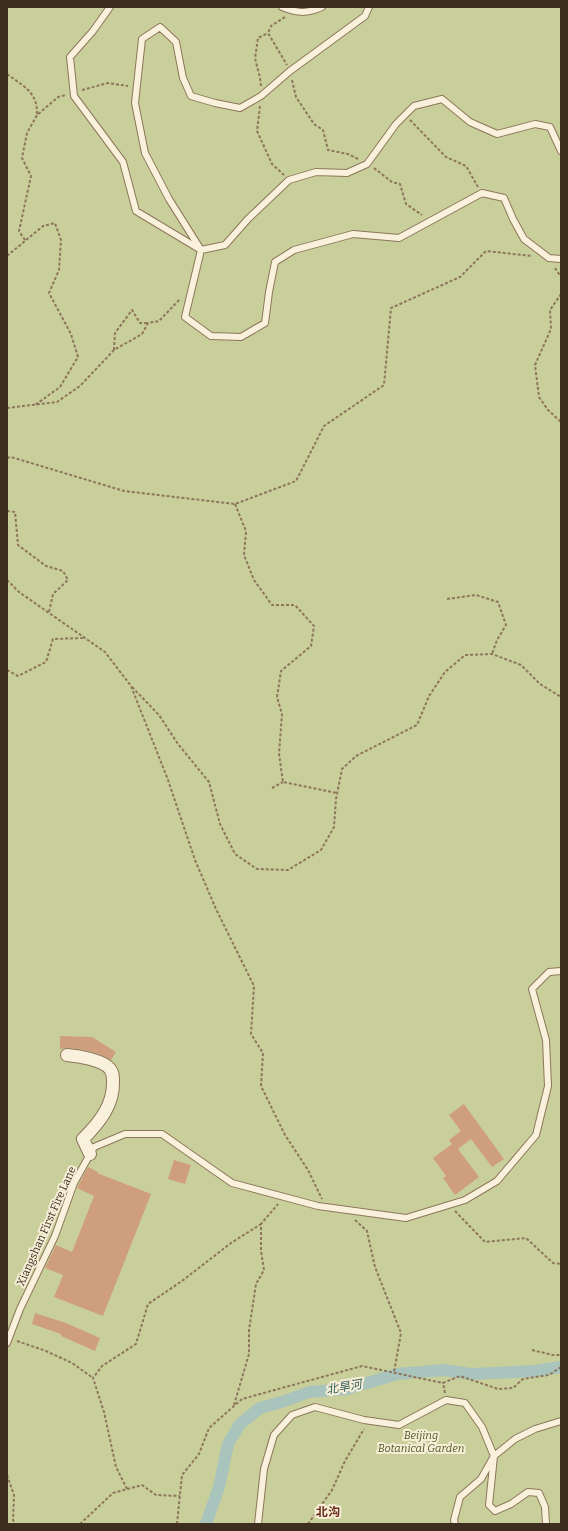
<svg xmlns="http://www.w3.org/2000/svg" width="568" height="1531" font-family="Bitter,'Noto Sans SC',serif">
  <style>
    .green { fill: #c9cf9b }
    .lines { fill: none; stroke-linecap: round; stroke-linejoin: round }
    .canal { stroke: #a9c4bc; stroke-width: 12 }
    .building { fill: #cf9f7d }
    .service-casing { stroke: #8d765c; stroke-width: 8 }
    .minor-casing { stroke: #8d765c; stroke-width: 14 }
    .path { stroke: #8d765c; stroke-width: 2; stroke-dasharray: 3 2; stroke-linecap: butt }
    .service { stroke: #faf1dc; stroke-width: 6 }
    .minor { stroke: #faf1dc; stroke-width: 12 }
    .labels { text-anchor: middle; stroke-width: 4; stroke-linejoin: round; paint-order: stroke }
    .street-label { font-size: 11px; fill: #3d2e20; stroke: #f7eed8 }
    .park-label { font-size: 11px; font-style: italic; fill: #4d5a26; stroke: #f7eed8 }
    .water-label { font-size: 12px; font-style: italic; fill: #2f5d5a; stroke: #f7eed8 }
    .neighbourhood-label { font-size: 12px; font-weight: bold; fill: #6b2e1e; stroke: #f7eed8 }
  </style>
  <rect width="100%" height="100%" fill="#f0e4c8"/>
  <path class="green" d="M7 7H561V1524H7Z"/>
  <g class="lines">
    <path class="canal" d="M206 1524 219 1487 228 1444 240 1424 260 1408 285 1401 309 1392 347 1389 397 1374 443 1370 471 1374 534 1371 561 1367"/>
  </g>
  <path class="building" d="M60 1036 92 1037 116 1052 111 1060 99 1054 84 1050 68 1048 60 1049Z
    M464 1104 504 1159 492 1167 471 1139 458 1149 479 1177 455 1195 443 1178 446 1176 433 1158 452 1144 449 1140 461 1131 449 1115Z
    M174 1160 191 1165 185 1184 168 1179Z
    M88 1167 98 1172 97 1173 151 1194 103 1316 54 1297 63 1275 45 1268 56 1245 72 1252 94 1196 77 1188Z
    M35 1313 66 1323 100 1338 95 1351 61 1336V1334L32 1324Z"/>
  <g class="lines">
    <g class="service-casing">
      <path id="service" d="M110 7 93 31 70 57 74 96 123 162 136 211 201 250 185 317 211 336 241 337 265 323 269 292 275 262 294 250 353 234 399 238 482 193 504 198 513 219 524 239 549 258 561 259
        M282 7C297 13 307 14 322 7
        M369 7 365 16 290 71 261 96 240 108 215 103 191 96 183 78 176 42 160 27 142 39 135 103 145 153 169 199 201 250 225 245 248 219 289 180 316 172 347 173 367 164 396 124 414 106 442 99 470 122 497 134 535 124 550 127 561 151
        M7 1343 20 1309 55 1236 74 1183 94 1147 125 1134H162L232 1183 318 1206 406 1218 465 1200 497 1181 536 1135 548 1086 546 1040 532 989 549 972 561 971
        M258 1524 264 1469 274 1435 292 1415 315 1407 364 1420 399 1425 446 1400 465 1403 482 1427 494 1456 481 1479 460 1497 454 1520 455 1524
        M546 1524 545 1507 539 1493 528 1492 511 1504 495 1511 489 1505 494 1456 515 1439 535 1429 561 1421"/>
    </g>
    <g class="minor-casing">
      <path id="minor" d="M67 1055C79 1056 103 1060 110 1069 113 1073 113 1076 113 1081 114 1105 99 1123 83 1139L90 1154"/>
    </g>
    <path class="path" d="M285 17 271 26 268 33 287 65
      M7 74C23 86 38 92 37 115
      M292 80 296 97 314 124 323 130 328 150 348 154 358 159
      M261 86 260 78 255 58 258 38 268 33
      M82 90 108 83 128 86
      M260 106 257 131 272 164 284 175
      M410 120 446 157 466 166 478 187
      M374 168 392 182 400 184 406 204 422 215
      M25 240 19 231 31 176 22 158 27 133 37 115 58 97 66 95
      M7 256 43 226 55 223 61 240 59 270 49 293 71 334 78 357 60 387 35 405
      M555 268 561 277
      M561 294 550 310 551 329 535 365 539 397 548 410 561 422
      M114 350 115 333 132 310 140 323H148
      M7 408 57 402 80 386 114 350 142 334 148 323 159 321 180 299
      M7 458 11 457 124 491 235 504 296 481 324 426 384 385 391 308 460 277 486 251 532 256
      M235 504 246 531 244 555 254 580 272 605H295L314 626 311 646 281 671 277 697 282 714 279 754 283 782 337 793
      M7 511 15 512 18 545 46 566 63 571 68 580 53 594 49 612
      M7 580 19 592 105 652 131 686 168 780 195 860 216 909 254 986 251 1034 263 1053 261 1086 285 1135 308 1170 322 1199
      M447 599 476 595 498 602 506 625 497 640 492 654
      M7 670 18 676 46 662 53 639 84 638
      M132 687 159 715 178 744 209 782 220 824 235 854 257 869 288 870 321 850 334 827 336 799 342 769 356 756 417 725 429 696 445 672 465 655 492 654 521 665 540 684 561 697
      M272 788 283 782
      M455 1211 485 1242 526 1238 553 1263 561 1264
      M355 1220 367 1231 375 1267 401 1333 394 1372
      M17 1341 46 1351 72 1363 93 1378
      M532 1350 553 1355H561
      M445 1393 443 1383 460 1376 498 1389 513 1388 523 1379 549 1375 561 1367
      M234 1405 249 1354V1330L256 1284 264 1270 261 1251V1224L278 1204
      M7 1475 14 1495 13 1520 15 1524
      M127 1489 116 1467 104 1412 93 1378 102 1366 136 1344 148 1304 182 1281 231 1243 261 1224
      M80 1524 113 1493 142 1485 156 1495 180 1496
      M177 1524 182 1475 199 1454 209 1428 242 1399 362 1366 443 1383
      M308 1524 332 1490 345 1461 364 1429"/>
    <use href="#service" class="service"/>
    <use href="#minor" class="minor"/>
  </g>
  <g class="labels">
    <g class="street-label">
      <text transform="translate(46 1226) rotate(-66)" y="4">Xiangshan First Fire Lane</text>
    </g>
    <g class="park-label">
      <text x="421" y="1439">Beijing<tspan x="421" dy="13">Botanical Garden</tspan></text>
    </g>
    <g class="water-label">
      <text transform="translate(344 1387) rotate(-10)" y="4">北旱河</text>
    </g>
    <g class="neighbourhood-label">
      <text x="328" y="1516">北沟</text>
    </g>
  </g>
  <rect width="568" height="1531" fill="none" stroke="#3d2e20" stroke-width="16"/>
</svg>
